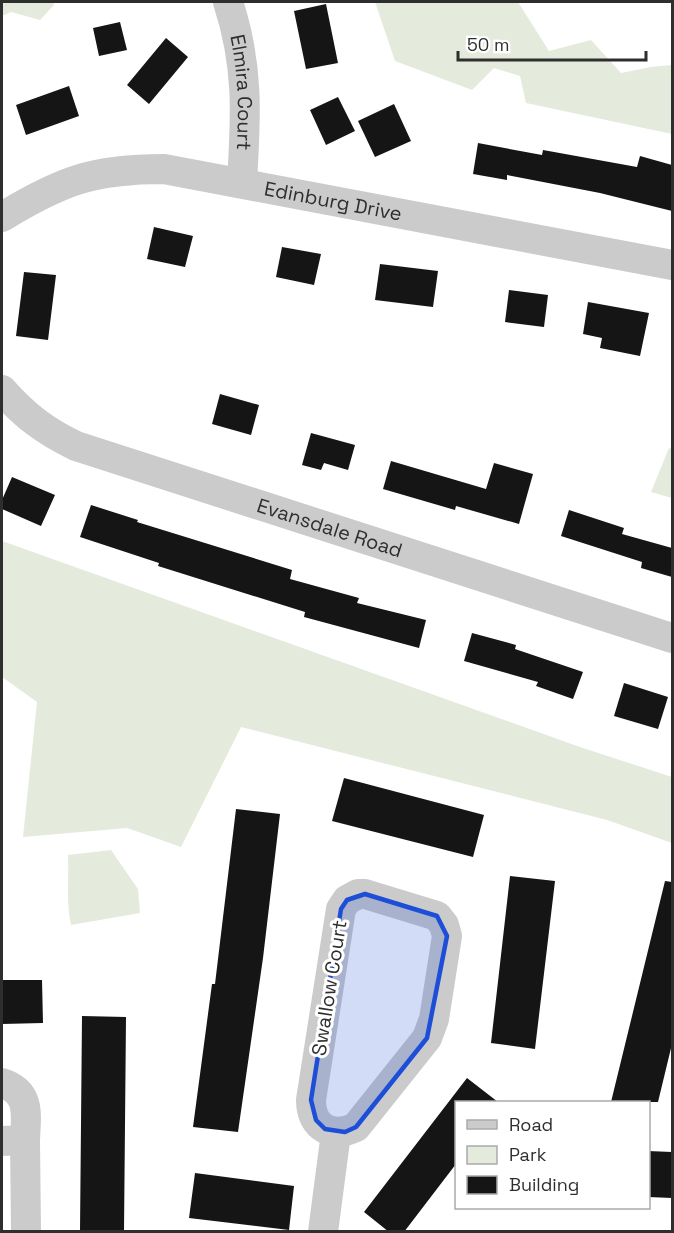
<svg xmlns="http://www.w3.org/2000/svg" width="674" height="1233" font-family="'Space Grotesk',sans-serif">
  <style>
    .green { fill: #e4ebdc }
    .building { fill: #151515 }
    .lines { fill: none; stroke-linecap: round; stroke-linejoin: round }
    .street { stroke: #cbcbcb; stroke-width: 30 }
    .marked { fill: #1d4ed8; fill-opacity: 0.2; stroke: #1d4ed8; stroke-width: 4.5; stroke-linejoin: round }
    .labels { text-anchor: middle; stroke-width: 6; stroke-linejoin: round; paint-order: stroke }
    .street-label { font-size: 20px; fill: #2e2e2e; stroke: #fff }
  </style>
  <rect width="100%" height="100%" fill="#fff"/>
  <path class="green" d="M2 2H53L54 5 40 20 11 12 2 16Z
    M375 2H518L549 51 591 40 621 73 651 67 672 65V134L526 103 520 76 494 68 472 90 395 61Z
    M669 448 672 449V498L651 492Z
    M2 541 580 747 672 777V843L607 820 241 727 181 847 127 828 23 837 37 702 2 677Z
    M111 850 138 889 140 913 71 925C66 903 69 879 68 855Z"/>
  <path class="building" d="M326 4 338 63 306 69 294 11Z
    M120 22 127 50 99 56 93 28Z
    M166 38 188 57 149 104 127 85Z
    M69 86 79 116 26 135 16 105Z
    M338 97 355 131 326 145 310 110Z
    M394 104 411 141 375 157 358 121Z
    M478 143 542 155 543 150 637 167 640 156 672 165V211L600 193 507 175V180L473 174Z
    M154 227 193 236 185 267 147 259Z
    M282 247 321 254 314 285 276 277Z
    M380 264 438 271 433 307 375 300Z
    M24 272 56 275 48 340 16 336Z
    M509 290 548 295 544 327 505 322Z
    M588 302 649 313 640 356 600 348 602 338 583 334Z
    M220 394 259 405 251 435 212 424Z
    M311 433 355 445 348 470 324 463 321 470 302 465Z
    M391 461 486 489 494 463 533 474 519 524 456 506 455 510 383 489Z
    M12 477 55 495 41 526 2 509V500Z
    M91 505 138 520 137 522 292 570 290 579 359 598 357 603 426 620 419 648 304 617 305 612 158 566 159 563 80 537Z
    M569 510 624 528 622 534 672 548V577L641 568 642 562 561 536Z
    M472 633 516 645 515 649 583 672 573 699 536 686 538 682 464 661Z
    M624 683 668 697 658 729 614 716Z
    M344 778 484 815 473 857 332 821Z
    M236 809 280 814 263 958 238 1132 193 1127 212 984H215Z
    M510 876 555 881 535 1049 491 1043Z
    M665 881 672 882V1044L658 1102H611Z
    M2 980H42L43 1023 2 1024Z
    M82 1016 126 1017 124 1231H80Z
    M467 1078 498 1102H456V1164L404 1232H389L364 1212Z
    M648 1151 672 1152V1198L648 1197Z
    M195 1173 294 1186 289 1230 189 1218Z"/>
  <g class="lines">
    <g class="street">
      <path id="s1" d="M228 2C249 66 246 116 242 182"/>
      <path id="s2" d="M2 217C61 181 93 169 164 169L672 265"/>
      <path id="s3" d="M2 390C25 416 45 431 76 446L672 638"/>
      <path d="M358 894H365L437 916 444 925 447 936 434 1019 427 1038 356 1127C333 1138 311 1129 311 1100L341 909 347 900Z"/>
      <path d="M2 1083C31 1092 26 1115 25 1140L2 1141"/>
      <path d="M25 1140 26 1232"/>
      <path d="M323 1232 336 1133"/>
    </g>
  </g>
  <path class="marked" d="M365 894 437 916 447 936 427 1038 356 1127 345 1132 325 1129 316 1120 311 1100 341 909 347 900Z"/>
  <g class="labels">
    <g class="street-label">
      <text dy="7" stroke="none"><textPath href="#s1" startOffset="92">Elmira Court</textPath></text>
      <text dy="7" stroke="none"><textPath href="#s2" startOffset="344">Edinburg Drive</textPath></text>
      <text dy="7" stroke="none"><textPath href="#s3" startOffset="360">Evansdale Road</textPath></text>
      <text transform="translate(329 988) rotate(-81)" y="7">Swallow Court</text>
    </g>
  </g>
  <rect width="674" height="1233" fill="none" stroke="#2e2e2e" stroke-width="6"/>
  <rect x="455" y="1101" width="195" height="108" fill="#ffffff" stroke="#ababab" stroke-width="1.5"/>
  <rect x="467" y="1120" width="30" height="9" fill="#cbcbcb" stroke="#ababab" stroke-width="1.5"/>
  <text x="509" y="1131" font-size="18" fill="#2e2e2e">Road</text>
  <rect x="467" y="1146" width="30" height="18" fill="#e4ebdc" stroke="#ababab" stroke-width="1.5"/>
  <text x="509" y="1161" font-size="18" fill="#2e2e2e">Park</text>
  <rect x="467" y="1176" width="30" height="18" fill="#151515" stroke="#ababab" stroke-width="1.5"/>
  <text x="509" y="1191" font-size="18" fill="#2e2e2e">Building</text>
  <path d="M458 51v9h188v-9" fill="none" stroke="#2e2e2e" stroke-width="3"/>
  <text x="467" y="51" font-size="18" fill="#2e2e2e" stroke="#ffffff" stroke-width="4.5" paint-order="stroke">50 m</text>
</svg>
